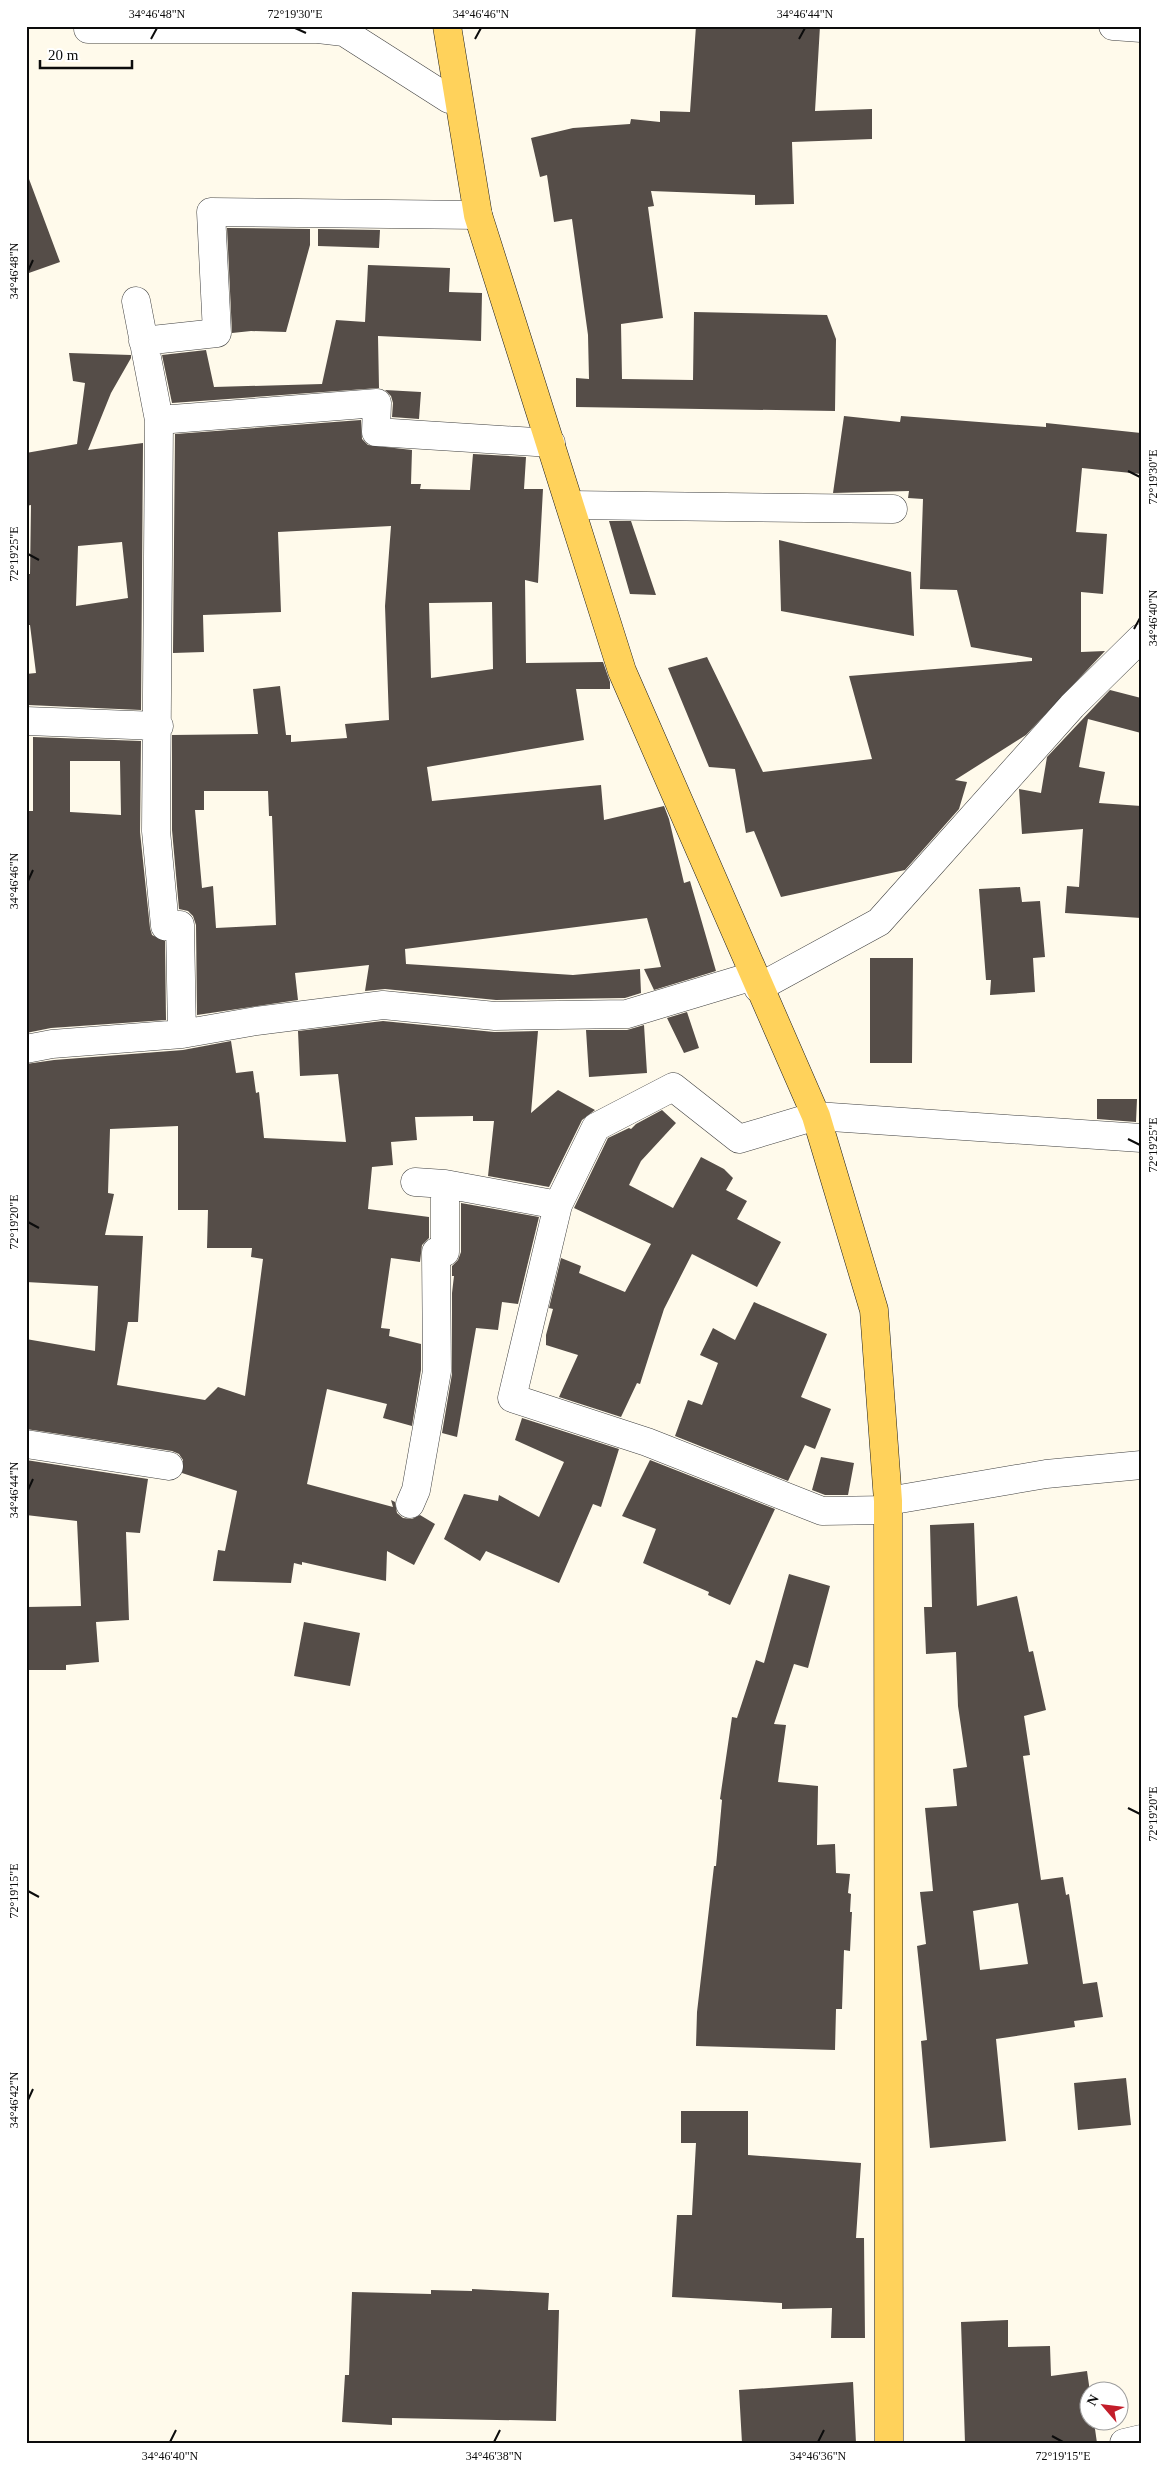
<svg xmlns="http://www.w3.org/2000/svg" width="1167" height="2469" font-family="Georgia,serif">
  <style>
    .building { fill: #554d48; fill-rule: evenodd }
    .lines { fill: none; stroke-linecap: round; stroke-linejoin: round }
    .minor-casing { stroke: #3f3f3f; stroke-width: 29 }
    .major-casing { stroke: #1d1d1d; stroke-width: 29 }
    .minor { stroke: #fff; stroke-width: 28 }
    .major { stroke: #ffd25b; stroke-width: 28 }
    .ticks { fill: none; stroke: #0c0c0c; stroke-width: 2 }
    .neatline { fill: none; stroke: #0c0c0c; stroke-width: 2 }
    .ticks-label { font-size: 12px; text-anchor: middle; fill: #0c0c0c }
  </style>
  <rect width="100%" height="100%" fill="#fffaeb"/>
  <path class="building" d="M696 26H820L815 111 872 109V139L792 142 794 204 755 205V195L651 191 654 206 648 207 663 318 621 324 622 379 693 380 694 312 827 315 836 339 835 411 576 407V378L589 379 588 335 572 219 554 222 547 175 540 177 531 138 573 128 630 124 631 119 660 122V111L690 112Z
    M29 179 60 262 26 274V180Z
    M227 228 310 229V245L286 332 251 331 232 333Z
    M318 229 380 230 379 248 318 246Z
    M368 265 450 268 449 292 482 293 481 341 378 336 379 388 172 403 162 355 206 350 214 387 322 384 336 320 365 322Z
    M69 353 131 355V358L111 393 88 450 143 443 141 710 28 705 26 674 36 673 30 625H26V574H30L31 505 26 506V453L77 444 85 383 73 381ZM122 542 128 598 76 606 78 546Z
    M385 390 421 392 419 419 392 417 393 403 391 396Z
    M844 416 900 422 901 416 1046 427V423L1141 433V474L1082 468 1076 532 1107 534 1103 594 1081 592V652L1105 651 1026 735 955 780 967 782 959 809 905 870 781 897 754 831 746 833 735 769 709 767 668 668 707 657 763 772 872 759 849 676 1032 661V658L971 647 957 590 920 589 923 499 908 498 909 491 833 493Z
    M361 420 362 439 368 445 412 450 411 484H421L420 489 470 490 473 454 526 457 524 489H543L538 583 525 580 526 663 603 662 610 682V689H576L584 740 427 767 432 801 601 785 604 820 664 806 669 819 684 883 690 881 716 971 654 990 644 969 661 967 647 918 405 949 406 964 573 975 640 969 641 993 625 998 496 1000 385 989 365 991 369 965 295 973 298 1000 197 1015 196 925 193 916 188 911 179 909 172 830V735L258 734 253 689 280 686 286 735H291V742L347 738 345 724 389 720 385 606 391 526 278 532 281 612 203 615 204 652 173 653 175 434ZM492 602 493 669 431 678 429 603ZM204 791H268L269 816H272L276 925 216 928 213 886 202 888 195 810H204Z
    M609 521H631L656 595 630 594Z
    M779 540 911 572 914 636 781 611Z
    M1110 690 1141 698V733L1088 719 1079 767 1105 772 1099 803 1141 806V918L1065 913 1067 886 1079 887 1083 829 1022 834 1019 789 1041 793 1047 757Z
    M33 737 141 741 140 832 150 928 152 935 165 941 166 1020 51 1028 26 1033V848L29 811H33ZM70 761H120L121 815 70 812Z
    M1020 887 1022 902 1040 901 1045 957 1033 958 1035 992 990 995 991 980H986L979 889Z
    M870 958H913L912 1063H870Z
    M687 1012 699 1048 684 1053 667 1018Z
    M383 1021 494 1032 538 1031 531 1113 558 1090 595 1110 582 1120 549 1187 488 1176 494 1121H473V1116L415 1117 417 1140 391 1142 393 1165 372 1167 368 1209 429 1217V1238L422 1245 420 1262 391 1258 381 1328 390 1329 389 1336 421 1344V1370L412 1426 383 1418 387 1404 327 1389 307 1484 393 1507 391 1500 395 1502 397 1513 403 1518 412 1519 420 1515 435 1524 414 1565 387 1551 386 1581 302 1562V1565L294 1563 291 1583 213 1581 218 1550 225 1551 237 1491 182 1473 183 1460 179 1454 172 1451 26 1429V1339L95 1351 98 1286 26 1282V1064L54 1060 183 1050 231 1041 236 1073 253 1071 256 1093 259 1092 264 1138 346 1142 338 1074 300 1076 298 1031ZM178 1126V1210H208L207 1248H252L251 1257 263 1259 245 1396 218 1387 205 1400 117 1385 128 1322H138L143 1236 105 1235 114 1194 108 1193 110 1129Z
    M644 1025 647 1073 589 1077 586 1030H627Z
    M1097 1099H1137L1136 1122 1097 1119Z
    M662 1110 676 1123 641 1161 629 1185 673 1208 701 1157 724 1169 733 1178 726 1190 747 1201 737 1219 781 1242 757 1287 692 1254 664 1309 640 1384 637 1383 621 1417 559 1397 578 1355 546 1345V1335L553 1309 549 1308 561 1258 581 1266 579 1273 625 1292 651 1244 574 1208 608 1138 629 1128 631 1129 636 1124Z
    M461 1203 539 1217 518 1304 502 1302 498 1330 476 1328 457 1437 442 1433 452 1374V1293L454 1276H452V1266L458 1260 461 1252Z
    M754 1302 827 1334 801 1397 831 1409 815 1449 805 1445 788 1481 675 1436 688 1400 702 1405 718 1363 700 1355 713 1328 735 1340Z
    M522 1418 619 1449 601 1507 593 1504 559 1583 486 1551 480 1561 444 1539 464 1494 498 1501 499 1495 539 1517 564 1462 515 1440Z
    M821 1457 854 1463 848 1495H825L812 1490Z
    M26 1460 148 1479 140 1533 126 1532 129 1620 96 1622 99 1662 66 1665V1670H26V1607L81 1606 77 1521 26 1515Z
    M650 1460 775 1509 730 1605 708 1595 709 1592 643 1563 656 1529 622 1516Z
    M974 1523 977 1606 1017 1596 1029 1652 1033 1651 1046 1710 1024 1716 1030 1755 1023 1756 1041 1880 1063 1877 1066 1895 1069 1894 1083 1984 1097 1982 1103 2017 1074 2021 1075 2027 996 2039 1006 2141 930 2148 921 2041 927 2040 917 1946 926 1944 920 1892 933 1891 925 1808 957 1806 953 1769 967 1767 958 1706 956 1652 926 1654 924 1607H932L930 1525ZM1018 1903 1028 1964 980 1970 973 1911Z
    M789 1574 830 1586 808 1668 794 1664 774 1724 786 1725 778 1782 818 1786 817 1845 835 1844 836 1873 850 1874 848 1893 851 1894 850 1912H852L850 1951 844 1950 842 2009H836L835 2050 696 2046 697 2012 714 1866H716L722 1800 720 1799 732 1717 737 1718 756 1660 764 1663Z
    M304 1622 360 1633 350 1686 294 1676Z
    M1126 2078 1131 2125 1078 2130 1074 2083Z
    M681 2111H748V2155L861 2163 856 2238H864L865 2338H831L832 2308 782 2309V2303L672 2297 677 2215H692L696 2143H681Z
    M472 2289 549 2293 548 2310H559L556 2421 392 2418V2425L342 2422 345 2375H349L352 2292 431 2294V2290L472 2291Z
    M1008 2320V2347L1050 2346 1051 2376 1087 2371 1090 2392V2422H1094L1097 2443H965L961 2322Z
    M853 2382 856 2443H742L739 2390Z"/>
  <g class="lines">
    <g class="minor-casing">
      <path id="minor" d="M1113 26 1141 28
        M88 29H318L344 32 449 99
        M136 301 159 420 156 831 165 926 180 925 182 1034
        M143 341 217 333 211 212 478 215
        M159 420 377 403 376 432 551 443
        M570 505 893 509
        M26 721 159 726
        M758 988 879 922 1072 706 1141 638
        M26 1049 52 1044 182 1034 256 1021 383 1005 495 1016 627 1014 753 976
        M415 1182 445 1184 558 1205 512 1398 647 1442 822 1511 888 1510
        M558 1205 596 1127 673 1087 739 1139 816 1116 1141 1138
        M26 1444 169 1466
        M888 1501 1046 1474 1141 1465
        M410 1504 416 1490 437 1371 436 1252H445V1184
        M1124 2443 1141 2439"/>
    </g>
    <g class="major-casing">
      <path id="major" d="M447 26 478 215 622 671 816 1116 874 1310 888 1501 889 2443"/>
    </g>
    <use href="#minor" class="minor"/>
    <use href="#major" class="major"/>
  </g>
  <path class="ticks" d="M295 28 306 33M151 39 157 28M475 39 481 28M799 39 805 28M28 271 33 260M1128 471 1140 477M28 554 39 560M1134 629 1140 618M28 881 33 870M1128 1139 1140 1145M28 1222 39 1228M28 1490 33 1479M1128 1808 1140 1814M28 1891 39 1897M28 2100 33 2089M1052 2436 1063 2442M170 2442 176 2430M494 2442 500 2430M818 2442 824 2430"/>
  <rect width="1167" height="2469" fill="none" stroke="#ffffff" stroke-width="55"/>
  <g transform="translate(1104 2406) rotate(298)"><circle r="24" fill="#ffffff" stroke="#9e9e9e"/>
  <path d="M0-4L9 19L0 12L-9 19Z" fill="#c31d2a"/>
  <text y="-8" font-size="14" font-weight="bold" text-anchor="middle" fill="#0c0c0c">N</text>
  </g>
  <path d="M40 60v8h92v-8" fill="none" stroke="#0c0c0c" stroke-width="2.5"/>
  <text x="48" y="60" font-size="15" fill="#0c0c0c" stroke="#ffffff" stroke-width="4" paint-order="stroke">20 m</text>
  <rect x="28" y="28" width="1112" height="2414" class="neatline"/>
  <g class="ticks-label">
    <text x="157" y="18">34°46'48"N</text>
    <text x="295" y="18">72°19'30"E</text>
    <text x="481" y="18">34°46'46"N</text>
    <text x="805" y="18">34°46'44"N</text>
    <text transform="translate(14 271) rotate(-90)" y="4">34°46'48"N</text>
    <text transform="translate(1153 477) rotate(-90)" y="4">72°19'30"E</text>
    <text transform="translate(14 554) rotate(-90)" y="4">72°19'25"E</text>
    <text transform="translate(1153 618) rotate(-90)" y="4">34°46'40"N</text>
    <text transform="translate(14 881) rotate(-90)" y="4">34°46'46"N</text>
    <text transform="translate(1153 1145) rotate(-90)" y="4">72°19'25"E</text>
    <text transform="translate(14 1222) rotate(-90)" y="4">72°19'20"E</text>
    <text transform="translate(14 1490) rotate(-90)" y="4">34°46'44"N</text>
    <text transform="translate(1153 1814) rotate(-90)" y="4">72°19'20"E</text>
    <text transform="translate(14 1891) rotate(-90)" y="4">72°19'15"E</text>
    <text transform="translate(14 2100) rotate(-90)" y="4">34°46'42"N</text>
    <text x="170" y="2460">34°46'40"N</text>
    <text x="494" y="2460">34°46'38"N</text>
    <text x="818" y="2460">34°46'36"N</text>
    <text x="1063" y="2460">72°19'15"E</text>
  </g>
</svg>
